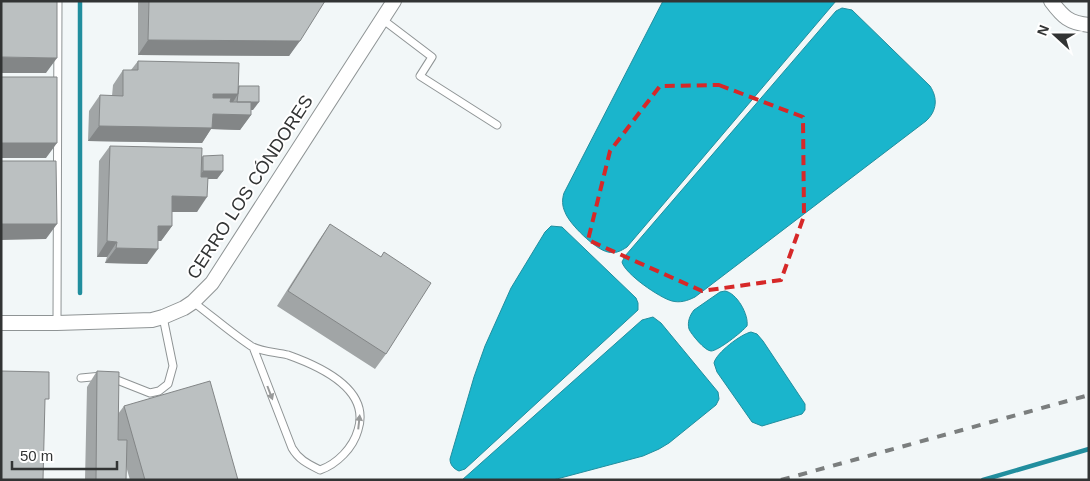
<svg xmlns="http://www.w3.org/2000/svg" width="1090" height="481" font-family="Arial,sans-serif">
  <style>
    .water { fill: #1ab5cc; stroke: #218e9e }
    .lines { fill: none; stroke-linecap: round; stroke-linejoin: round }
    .stream { stroke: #218e9e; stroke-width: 4.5 }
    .lane-casing { stroke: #8f9495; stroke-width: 9 }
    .street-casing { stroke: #8f9495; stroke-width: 16 }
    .lane { stroke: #fff; stroke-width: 7 }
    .street { stroke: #fff; stroke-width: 14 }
    .rail { stroke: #7b7e7e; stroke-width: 4; stroke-dasharray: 9 9; stroke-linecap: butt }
    .wall { fill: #a1a5a6 }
    .shaded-wall { fill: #838687 }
    .building { fill: #bbc0c1; stroke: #838687 }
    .oneway { fill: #989a9a }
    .marked { fill: none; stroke: #d62828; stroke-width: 4; stroke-dasharray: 10 6; stroke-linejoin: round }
    .labels { text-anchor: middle; stroke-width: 4; stroke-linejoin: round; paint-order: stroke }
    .street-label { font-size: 18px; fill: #323434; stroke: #fff }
  </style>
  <rect width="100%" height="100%" fill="#f2f7f8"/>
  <path class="water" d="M663 1H836L627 247C621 251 615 254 608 252 596 250 569 224 565 212 562 206 562 199 564 193Z
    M842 8 852 10 930 86C938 98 937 111 926 121L695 297C687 301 680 303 672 301 660 298 625 274 622 262L625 256 836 11Z
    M551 226 562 227 636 298 638 303V310L465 469 459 471C454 469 450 465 450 459L474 377 485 346 511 288 545 232Z
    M725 291C737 293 749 315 747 326 742 332 718 351 711 351 705 351 691 334 689 329 687 322 690 315 694 310L720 292Z
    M653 317 661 323 718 392 719 399 716 405 669 443 659 449 643 456 553 480H462L642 320Z
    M751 332 757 334 763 341 805 404V410L802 414 762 426 752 422 717 372 714 363C716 353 741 334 751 332Z"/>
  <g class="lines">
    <path class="stream" d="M80 293V1
      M983 480 1089 449"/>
    <g class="lane-casing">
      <path id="lane" d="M382 19 432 57 420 76 497 125
        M193 302C212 316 231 333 251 346 261 352 276 352 288 355 319 366 371 389 358 430 353 448 337 464 320 470 308 464 299 460 292 448L253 347
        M57 323 58 1
        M81 378 102 376
        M112 378 150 393 159 391 168 384 173 366 163 317"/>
    </g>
    <g class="street-casing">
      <path id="street" d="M1051 1C1063 17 1069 23 1089 25
        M1 323H57L152 320 163 317 184 308 193 302 212 283 394 1"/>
    </g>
    <use href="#lane" class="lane"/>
    <use href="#street" class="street"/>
    <path class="rail" d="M781 480 1089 395"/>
  </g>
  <path class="wall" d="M138 1H325L289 56 138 55Z
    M138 61 239 86 253 110H251V115L240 130 211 129 202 143 88 141 89 111 100 95 112 96 113 85 123 70H131Z
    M110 146 202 157 203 156 223 171 217 179H208L197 212H172V226L161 241H158L147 264 105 263 107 257H97L99 161Z
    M330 224 386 354 375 369 277 306 319 240Z
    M97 371 118 414 124 406 238 480H130L126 466V480H85L87 387Z"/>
  <path class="shaded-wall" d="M148 40 300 41 289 56 138 55Z
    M1 57 57 58 46 73H1Z
    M213 94H238L228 110 202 109Z
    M237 102H259L253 110H232Z
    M213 114 251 115 240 130 211 129 202 143 88 141 99 126Z
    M1 143H57L46 158H1Z
    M203 171H223L217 179H197Z
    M172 196 207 197 197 212H162Z
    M1 224H57L46 239 1 240Z
    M158 226H172L161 241H147Z
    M107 241 117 242 107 257H97Z
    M116 248 158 249 147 264 105 263Z"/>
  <path class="building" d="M1 1H57V58L1 57Z
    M149 1H325L300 41 148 40Z
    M138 61 239 63 238 94H213V98H231L230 102H251V115L213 114 212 128 99 126 100 95 123 96V70H138Z
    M1 77H57V143H1Z
    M239 86H259V102H237Z
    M110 146 202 148 201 177H208L207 197 172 196V226H158V249L116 248 117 242 107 241Z
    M223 155V171H203V156Z
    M1 161H56L57 224H1Z
    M330 224 381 257 384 252 431 283 386 354 288 291Z
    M1 371 49 372V399H45L43 480H1Z
    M97 371 119 372 118 440H127L126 480H96Z
    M210 381 238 480H145L124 406Z"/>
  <defs><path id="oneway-solid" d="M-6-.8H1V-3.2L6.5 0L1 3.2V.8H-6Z" transform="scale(1.25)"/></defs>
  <g class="oneway">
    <use href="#oneway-solid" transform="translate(270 393) rotate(69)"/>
    <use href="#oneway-solid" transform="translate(359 422) rotate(-84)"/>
  </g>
  <path class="marked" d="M719 85 803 117 804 216 781 280 702 291 588 240 610 151 660 86Z"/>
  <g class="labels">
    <g class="street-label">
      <text transform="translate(250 187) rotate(-57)" y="6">CERRO LOS CÓNDORES</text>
    </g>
  </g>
  <rect width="1090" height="481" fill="none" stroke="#323434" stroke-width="5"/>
  <g transform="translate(1055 35) rotate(291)" stroke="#ffffff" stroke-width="4" paint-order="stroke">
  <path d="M0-4L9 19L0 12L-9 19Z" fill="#323434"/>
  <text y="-8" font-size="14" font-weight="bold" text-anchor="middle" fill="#323434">N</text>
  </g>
  <path d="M12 461v8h105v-8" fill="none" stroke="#323434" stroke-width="2.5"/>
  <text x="20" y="461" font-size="15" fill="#323434" stroke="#ffffff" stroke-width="4" paint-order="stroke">50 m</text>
</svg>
